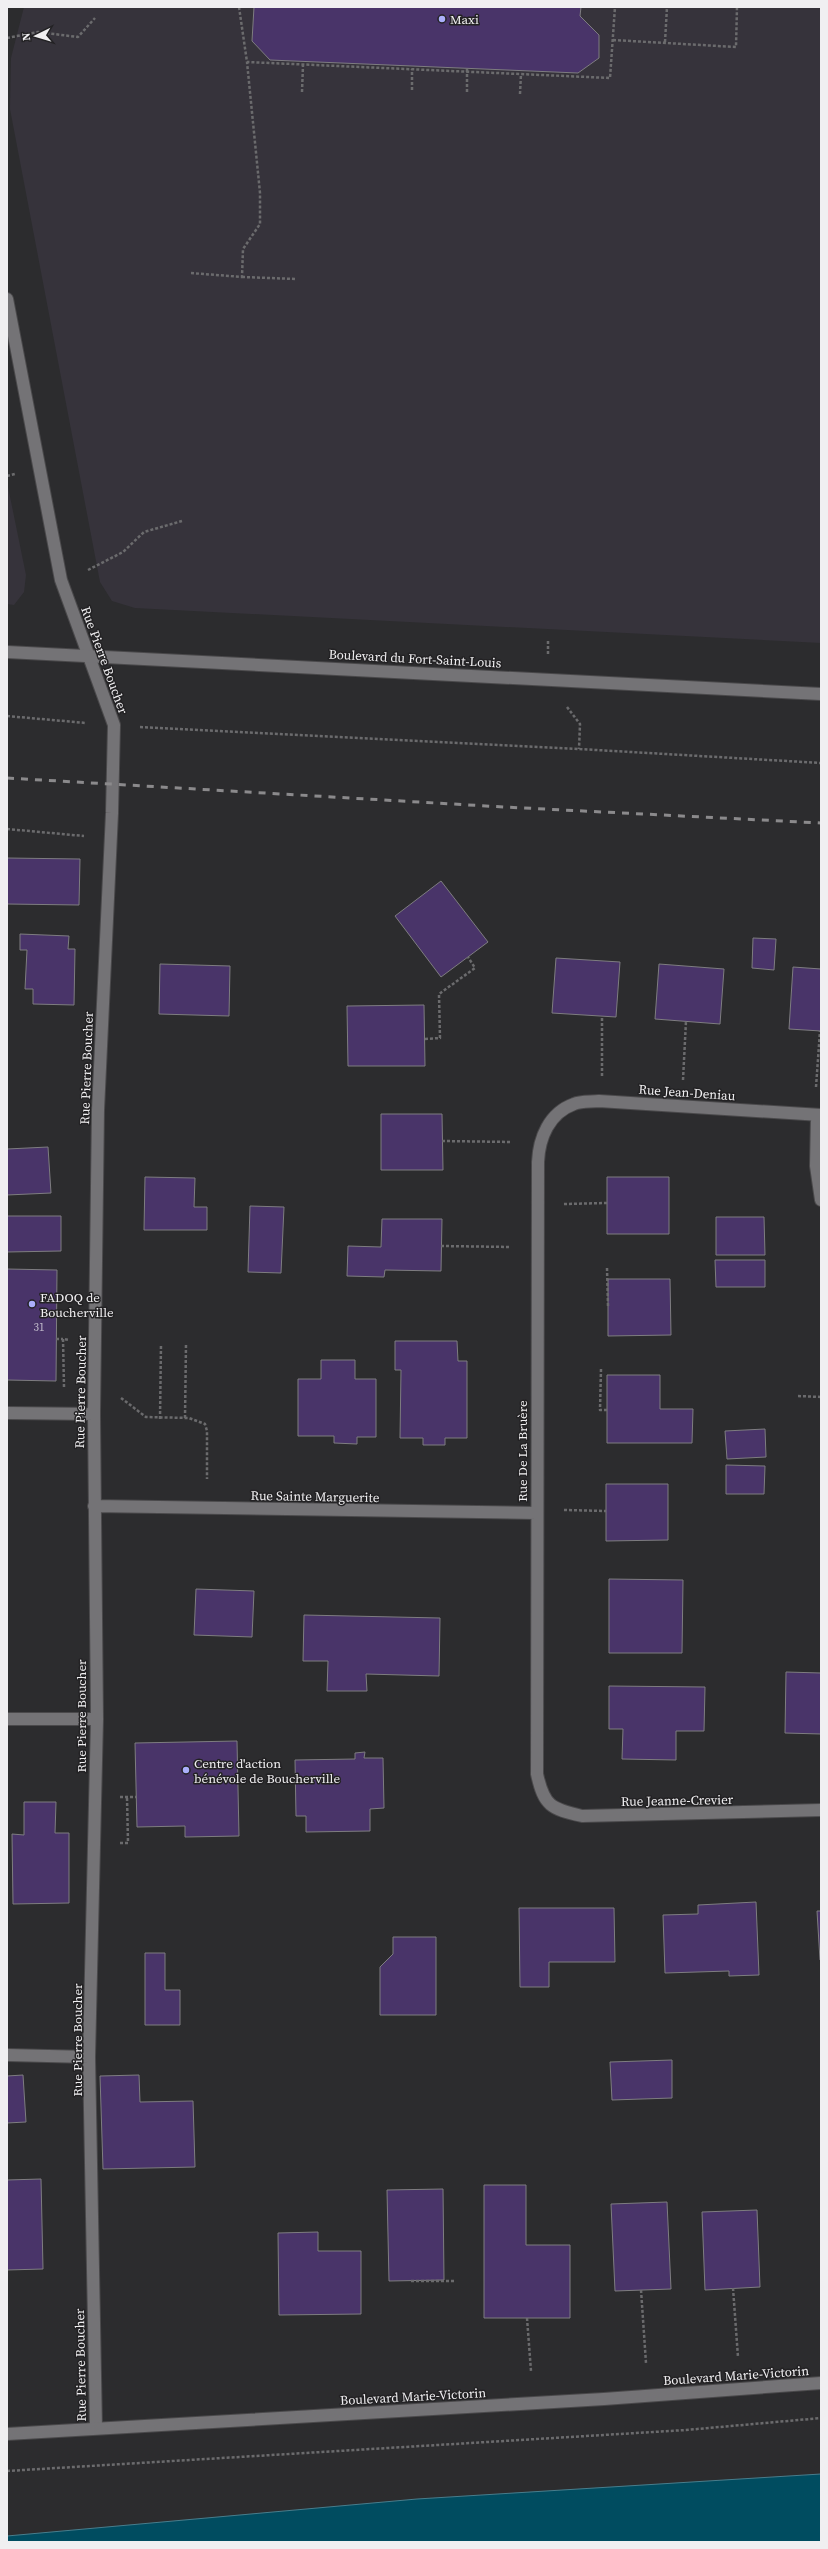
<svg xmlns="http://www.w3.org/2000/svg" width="828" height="2549" font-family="'Source Serif 4',serif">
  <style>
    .built { fill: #36333b }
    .water { fill: #004c60; stroke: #487d8c }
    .building { fill: #493469; stroke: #7e7d80 }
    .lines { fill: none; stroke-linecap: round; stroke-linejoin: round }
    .minor-casing { stroke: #4a494b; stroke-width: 14 }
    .tertiary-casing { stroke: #4a494b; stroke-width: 14 }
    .path { stroke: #6b6b6d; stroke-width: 2.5; stroke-dasharray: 3 2; stroke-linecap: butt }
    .minor { stroke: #747376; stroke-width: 12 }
    .tertiary { stroke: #747376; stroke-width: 12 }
    .rail { stroke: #8b8a8c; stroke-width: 3; stroke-dasharray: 7 7; stroke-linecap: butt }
    .poi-dot { fill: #abaffb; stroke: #232224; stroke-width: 1.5 }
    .labels { text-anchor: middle; stroke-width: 3; stroke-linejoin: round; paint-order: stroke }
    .number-label { font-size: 11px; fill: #c6c0cf }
    .poi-label { font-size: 13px; fill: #f0eff1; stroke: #232224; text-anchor: start }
    .street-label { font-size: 13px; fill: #f0eff1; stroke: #232224 }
  </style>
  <rect width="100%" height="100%" fill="#2c2c2e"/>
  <path class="built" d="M24 7H821V643L135 608 112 601 100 582 10 109 11 58Z
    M7 482 26 575 24 592 14 605 7 604Z"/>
  <path class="water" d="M821 2474V2542H7V2536L417 2499Z"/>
  <path class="building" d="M254 7H581L580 16 599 35V58L578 73 270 60 252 41Z
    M7 858 80 859 79 905 7 904Z
    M441 881 488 942 441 977 395 916Z
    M20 934 69 936 68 949H75L74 1005 33 1004V989H25L27 950H20Z
    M753 938 776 939 774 970 752 968Z
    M556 958 620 962 616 1017 552 1013Z
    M160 964 230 966 229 1016 159 1014Z
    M659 964 724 969 720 1024 655 1019Z
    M793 967 821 969V1031L789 1029Z
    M424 1005 425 1066H348L347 1006Z
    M381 1114H442L443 1170H381Z
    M48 1147 51 1193 7 1195V1149Z
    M145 1177 195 1178 194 1207H207V1230H144Z
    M607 1177H669V1234H607Z
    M250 1206 284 1207 281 1273 248 1272Z
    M7 1216H61V1251L7 1252Z
    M716 1217H764L765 1255H716Z
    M382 1219H442L441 1271 385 1270 384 1277 347 1276 348 1246 381 1247Z
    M715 1260H765V1287H716Z
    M7 1269 57 1270 56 1381 7 1380Z
    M608 1279H670L671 1335 608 1336Z
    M395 1341H457L458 1361H467V1438H445V1445H423V1438H400L401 1370H395Z
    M321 1360H355V1379H376V1437H357V1444L334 1443V1436H298V1379H321Z
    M607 1375H660V1409H693L692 1443H607Z
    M765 1429 766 1457 727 1459 725 1431Z
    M726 1465 765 1466 764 1494H726Z
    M606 1484H668V1540L606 1541Z
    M609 1579 683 1580 682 1653H609Z
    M196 1589 254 1591 252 1637 194 1635Z
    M304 1615 440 1618 439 1676 366 1674 367 1691H327L328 1661H303Z
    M786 1672 821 1673V1734L785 1733Z
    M609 1686 705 1687 704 1731H676V1760L622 1759 623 1729H609Z
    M237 1741 239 1836 185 1837V1826L137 1827 135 1743Z
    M365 1752 364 1758H383L384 1808 370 1809V1831L306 1832V1816H296L295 1760 355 1759V1753Z
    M24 1802H56L55 1833H69V1903L13 1904 12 1834 24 1835Z
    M756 1902 759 1975 729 1976V1971L665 1973 663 1915 698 1914V1905Z
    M519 1908H614L615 1962H549V1987H520Z
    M817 1911H821V1960H820Z
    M393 1937H436V2015H380V1967L393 1954Z
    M145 1953H165V1990H180V2025H145Z
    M672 2060V2098L612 2100 610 2062Z
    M23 2075 26 2122 7 2123V2076Z
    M139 2075 140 2102 193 2101 195 2167 103 2169 100 2076Z
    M41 2179 43 2269 7 2270V2180Z
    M484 2185H526V2245H570V2318H484Z
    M443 2189 444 2280 389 2281 387 2190Z
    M667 2202 671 2289 615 2291 611 2204Z
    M757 2210 760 2287 705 2290 702 2212Z
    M318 2232V2251H361V2314L279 2315 278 2233Z"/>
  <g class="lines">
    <g class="minor-casing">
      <path id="minor" d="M7 299 61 580 114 725 112 813 98 1110 94 1414 97 1719 89 2057 96 2428
        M817 1115 816 1166 821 1200
        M821 1115 599 1101C591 1102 581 1101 574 1104 549 1113 539 1138 538 1162L537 1774C544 1806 551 1809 582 1816L821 1810
        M7 1413 94 1414
        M94 1506 536 1513
        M7 1719H97
        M7 2055 89 2057"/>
    </g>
    <g class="tertiary-casing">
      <path id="tertiary" d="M7 652 821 694
        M7 2434 604 2399 821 2383"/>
    </g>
    <path class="path" d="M239 7 247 62 610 78 615 7
      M7 38 38 32 78 37 95 18
      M613 40 736 47 737 7
      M665 42 667 7
      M412 90V69
      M302 92 303 65
      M467 92V68
      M520 94 521 74
      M191 273 242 277 243 249 260 224V193L247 62
      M242 277 296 279
      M7 476 15 474
      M88 570 123 552 144 532 182 521
      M548 654V641
      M567 707 580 724 579 749
      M7 716 86 723
      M140 727 579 749 821 763
      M7 829 84 836
      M425 1039 440 1038 439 994 475 968 468 957
      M602 1076V1016
      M683 1080 686 1021
      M816 1087 820 1031
      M442 1141 512 1142
      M564 1204 607 1203
      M441 1246 510 1247
      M607 1268 608 1306
      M56 1339H63
      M601 1369 600 1410H607
      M64 1387 63 1339 69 1340
      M798 1396 821 1397
      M121 1398 146 1417 189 1418 205 1424 207 1431V1479
      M185 1418 186 1344
      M160 1419 161 1344
      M564 1510 606 1511
      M120 1797H136
      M120 1843H128L127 1797
      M411 2281H455
      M733 2288 738 2357
      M641 2290 646 2363
      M527 2318 531 2371
      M7 2471 686 2430 821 2418"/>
    <use href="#minor" class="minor"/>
    <use href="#tertiary" class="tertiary"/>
    <path class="rail" d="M7 778 504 807 821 823"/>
  </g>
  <g class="poi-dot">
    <circle cx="442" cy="19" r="4"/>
    <circle cx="32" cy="1304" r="4"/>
    <circle cx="186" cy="1770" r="4"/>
  </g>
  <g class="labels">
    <g class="number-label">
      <text x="39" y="1331">31</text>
    </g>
    <g class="poi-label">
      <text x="450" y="24">Maxi</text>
      <text x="40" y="1302">FADOQ de<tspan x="40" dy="15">Boucherville</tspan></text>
      <text x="194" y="1768">Centre d'action<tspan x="194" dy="15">bénévole de Boucherville</tspan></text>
    </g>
    <g class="street-label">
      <text transform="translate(415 658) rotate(3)" y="5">Boulevard du Fort-Saint-Louis</text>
      <text transform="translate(105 660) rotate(70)" y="5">Rue Pierre Boucher</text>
      <text transform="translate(86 1068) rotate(-88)" y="5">Rue Pierre Boucher</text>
      <text transform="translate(687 1092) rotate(4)" y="5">Rue Jean-Deniau</text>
      <text transform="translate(80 1392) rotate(-89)" y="5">Rue Pierre Boucher</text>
      <text transform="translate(522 1451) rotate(-90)" y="5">Rue De La Bruère</text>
      <text transform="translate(315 1496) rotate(1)" y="5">Rue Sainte Marguerite</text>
      <text transform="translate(81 1716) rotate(-90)" y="5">Rue Pierre Boucher</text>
      <text transform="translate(677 1800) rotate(-1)" y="5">Rue Jeanne-Crevier</text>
      <text transform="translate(77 2040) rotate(-90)" y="5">Rue Pierre Boucher</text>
      <text transform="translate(80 2365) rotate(-91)" y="5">Rue Pierre Boucher</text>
      <text transform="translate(736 2375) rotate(-4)" y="5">Boulevard Marie-Victorin</text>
      <text transform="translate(413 2396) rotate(-3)" y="5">Boulevard Marie-Victorin</text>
    </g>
  </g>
  <rect width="828" height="2549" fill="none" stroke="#f0eff1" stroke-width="16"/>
  <g transform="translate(36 36) rotate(265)" stroke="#232224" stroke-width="3" paint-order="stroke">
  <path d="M0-3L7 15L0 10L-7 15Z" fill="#f0eff1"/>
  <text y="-6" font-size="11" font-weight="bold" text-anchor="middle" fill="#f0eff1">N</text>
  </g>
</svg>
